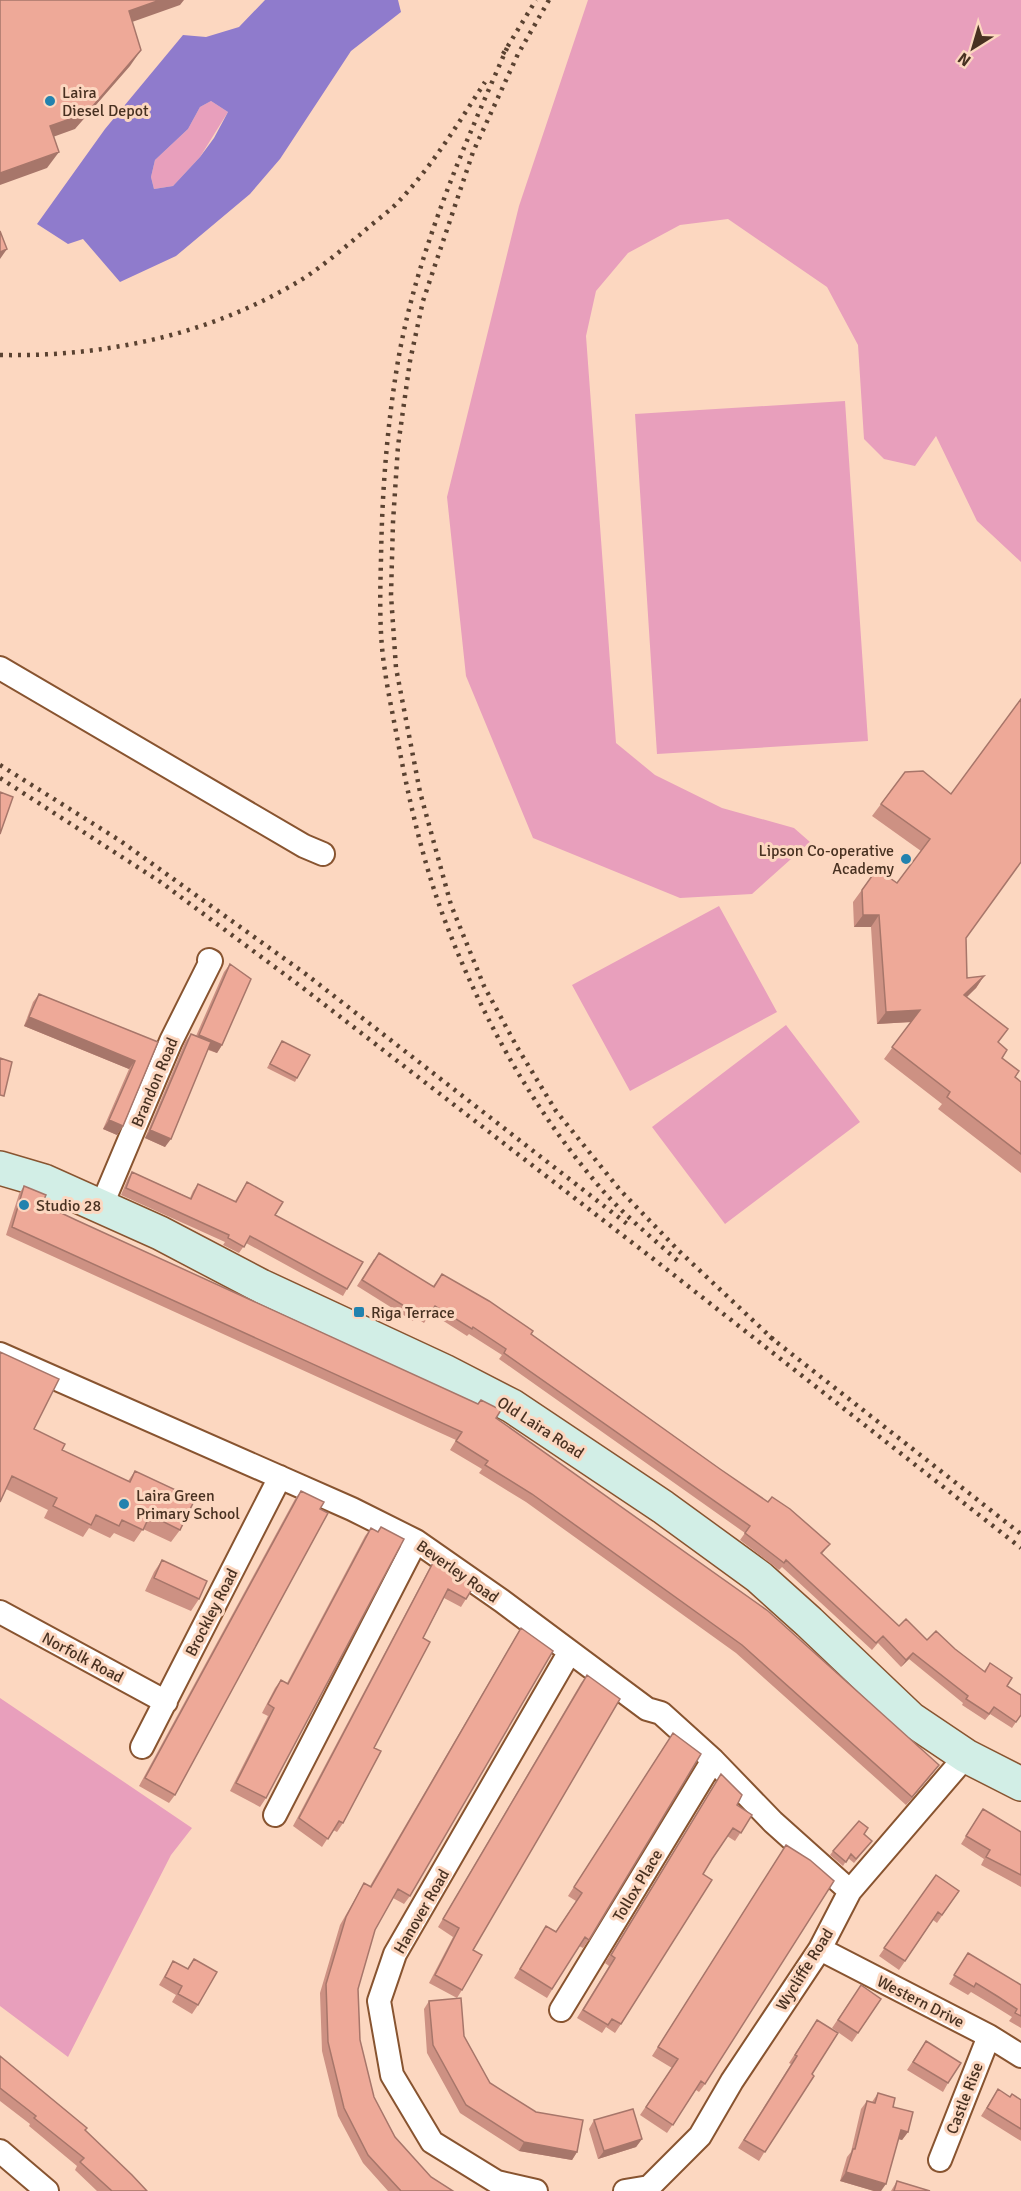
<svg xmlns="http://www.w3.org/2000/svg" width="1021" height="2191" font-family="Signika,sans-serif">
  <style>
    .green { fill: #e89fbc }
    .water { fill: #8f7bcc; fill-rule: evenodd }
    .lines { fill: none; stroke-linecap: round; stroke-linejoin: round }
    .street-casing { stroke: #885430; stroke-width: 26 }
    .secondary-casing { stroke: #885430; stroke-width: 36 }
    .street { stroke: #fff; stroke-width: 22 }
    .secondary { stroke: #d2eee6; stroke-width: 33 }
    .rail { stroke: #5a4231; stroke-width: 4.5; stroke-dasharray: 3 6; stroke-linecap: butt }
    .wall { fill: #cd9183 }
    .shaded-wall { fill: #a7766a }
    .building { fill: #eea998; stroke: #a7766a; stroke-width: 1.5 }
    .poi-dot { fill: #2282ae; stroke: #fcd7c0; stroke-width: 2 }
    .labels { text-anchor: middle; stroke-width: 6; stroke-linejoin: round; paint-order: stroke }
    .poi-label { font-size: 16px; fill: #483121; stroke: #fcd7c0; text-anchor: start }
    .street-label { font-size: 16px; fill: #483121; stroke: #fcd7c0 }
  </style>
  <rect width="100%" height="100%" fill="#fcd7c0"/>
  <path class="green" d="M588 0H1021V562L977 521 936 436 915 466 884 459 864 439 858 345 827 287 728 219 680 225 628 253 596 291 586 336 616 743 655 775 722 808 794 828 810 842 752 894 680 898 533 838 466 676 447 497 519 206Z
    M211 101 228 112 200 157 173 186 154 189 151 177 155 160 188 129 200 107Z
    M845 401 868 741 657 754 635 414Z
    M719 906 777 1012 630 1091 572 985Z
    M786 1025 860 1122 725 1224 652 1127Z
    M0 1698 192 1828 171 1855 68 2057 0 2006Z"/>
  <path class="water" d="M265 0H398L401 12 351 51 280 159 250 194 176 256 120 282 83 239 68 244 37 224 105 129 183 35 206 37 239 27ZM211 101 228 112 214 138 200 157 173 186 154 189 151 177 155 160 188 129 200 107Z"/>
  <g class="lines">
    <g class="street-casing">
      <path id="street" d="M0 668 304 846 323 854
        M101 1207 171 1041 211 961 209 960
        M0 1354 352 1509 416 1541 502 1601 647 1709 661 1713 713 1760 773 1822 850 1891
        M0 1612 166 1702
        M142 1747 280 1477
        M275 1815 416 1541
        M820 1949 989 2036 1021 2056
        M561 2010 713 1760
        M0 2151 47 2191
        M940 2160 989 2036
        M536 2191 497 2182 432 2142 392 2075 379 2001 395 1954 569 1653
        M625 2191 649 2187 700 2136 732 2081 820 1949 850 1891 966 1756"/>
    </g>
    <g class="secondary-casing">
      <path id="secondary" d="M0 1168 44 1181 160 1233 261 1286 444 1371 512 1406 663 1507 759 1577 809 1622 911 1719 966 1756 1021 1784"/>
    </g>
    <use href="#street" class="street"/>
    <use href="#secondary" class="secondary"/>
    <path class="rail" d="M549 0 518 54 473 152 423 301 410 361 398 446 393 522 391 595 396 668 420 792 451 905 484 986 517 1047 556 1111 620 1190 679 1251 776 1342
      M507 48C463 148 417 252 398 361 387 426 382 492 381 559 380 596 379 635 385 671 388 693 393 715 397 737 408 795 421 854 441 910 477 1009 530 1105 598 1185 622 1214 653 1238 680 1263
      M503 54 536 0
      M0 355C100 357 201 337 289 287 315 273 339 252 362 233 374 222 389 212 400 200 433 165 459 122 485 82
      M0 765 119 840 307 975 631 1227
      M0 778 162 883 303 988 665 1268 1021 1548
      M770 1337 1021 1534"/>
  </g>
  <path class="wall" d="M905 772 966 938 967 978 984 976 976 988 966 997 998 1042 1002 1058 1015 1077 1021 1082V1173L938 1109 942 1104 884 1059 911 1022 877 1024 871 927H854L853 902 877 869 897 883 921 851 872 816Z
    M230 964 222 1045 217 1053 208 1050 165 1147 145 1138 185 1042 191 1034 196 1036 224 972Z
    M39 994 158 1042 123 1126 117 1135 103 1129 129 1069 24 1026 33 1002Z
    M282 1041 297 1078 295 1082 267 1068Z
    M132 1172 190 1198 193 1191 198 1184 235 1201 247 1182 275 1215 347 1289 343 1296 246 1243 239 1253 223 1245 225 1242 121 1195 128 1178Z
    M24 1186 42 1204 496 1418 933 1773 906 1805 736 1653 526 1502 479 1473 482 1469 450 1450 456 1440 6 1235 19 1194Z
    M374 1259 433 1286 442 1274 531 1334 825 1550 822 1554 899 1626 927 1640 955 1649 984 1671 990 1663 1007 1686 1021 1715 1012 1728 990 1714 985 1720 962 1705 963 1703 909 1659 901 1667 878 1643 872 1650 782 1567 779 1570 740 1540 745 1533 499 1359 502 1355 469 1334 467 1336 431 1313 424 1323 415 1317 413 1321 357 1286Z
    M34 1429 62 1450 128 1481 135 1471 180 1530 171 1542 143 1529 134 1542 114 1533 110 1538 89 1528 83 1537 44 1518 48 1510 6 1489Z
    M301 1491 175 1795 169 1803 139 1786 295 1499Z
    M371 1528 266 1798 260 1807 230 1791 268 1716 262 1713 275 1688 281 1680 287 1683 365 1536Z
    M435 1559 474 1586 461 1607 444 1598 423 1638 374 1748 343 1823 337 1832 333 1830 322 1847 293 1826 430 1567Z
    M162 1560 199 1599 191 1611 145 1591 154 1572Z
    M521 1628 410 1896 404 1904 393 1898 375 1930 358 1989 360 2040 374 2097 395 2137 431 2177 453 2191H388L363 2163 338 2116 322 2051 320 1993 340 1925 359 1892 364 1883 370 1886 516 1636Z
    M587 1675 473 1950 462 1990 457 1998 429 1983 453 1937 438 1927 581 1683Z
    M667 1742 589 1940 583 1948 579 1946 547 1998 514 1978 546 1926 556 1931 576 1901 568 1896Z
    M721 1774 737 1805 752 1815 735 1841 727 1836 703 1874 621 2024 615 2033 606 2027 602 2033 577 2018 609 1966 605 1963Z
    M983 1809 1021 1832V1887L981 1865 984 1859 961 1844Z
    M864 1834 869 1845 854 1863 848 1858 843 1866 830 1855 833 1851Z
    M786 1845 705 2084 699 2092 696 2090 667 2133 640 2115 672 2068 652 2056Z
    M936 1875 959 1891 937 1923 933 1920 899 1970 879 1956Z
    M968 1953 1021 1985V2028L1009 2021 1012 2017 991 2004 971 1992 968 1995 949 1984Z
    M194 1959 198 2005 192 2014 172 2002 176 1995 159 1985 173 1961 187 1969Z
    M861 1985 881 1999 852 2042 832 2028Z
    M429 2001 464 2036 490 2083 577 2152 572 2160 519 2151 460 2113 427 2053 424 2009Z
    M817 2020 812 2074 759 2161 738 2148 791 2064 789 2063Z
    M926 2041 948 2083 943 2092 907 2070Z
    M0 2056 85 2131 147 2191H97L75 2170 77 2166 29 2126 30 2124 0 2101Z
    M998 2089 1010 2097 1021 2100V2141L981 2116Z
    M878 2093 893 2107 908 2132 902 2140 898 2139 881 2191H874L840 2181 847 2157 851 2152 861 2109 867 2101 872 2102Z
    M594 2120 642 2139 636 2147 598 2159 589 2129Z
    M897 2181 930 2191H891Z"/>
  <path class="shaded-wall" d="M160 0H184L180 5 118 27 129 11Z
    M141 50 130 66 75 129 39 142 50 126Z
    M59 152 47 168 0 185V173Z
    M7 249 0 259V252Z
    M863 915H879L871 927H854Z
    M984 976 976 988 956 1008 964 995Z
    M920 1010 911 1022 877 1024 886 1012Z
    M29 1017 135 1061 129 1069 24 1026Z
    M199 1035 222 1045 217 1053 193 1043Z
    M109 1120 123 1126 117 1135 103 1129Z
    M150 1130 171 1139 165 1147 145 1138Z
    M913 1653 909 1659 901 1667 906 1660Z
    M939 1765 933 1773 906 1805 912 1797Z
    M901 2130 908 2132 902 2140 895 2138Z
    M642 2139 636 2147 598 2159 604 2151Z
    M524 2142 577 2152 572 2160 519 2151Z
    M846 2172 886 2184 881 2191H874L840 2181Z"/>
  <path class="building" d="M0 0H160L129 11 141 50 87 113 50 126 59 152 0 173Z
    M0 231 7 249 0 252Z
    M1021 699V862L966 938 967 978 984 976 964 995 1008 1029 998 1042 1007 1050 1002 1058 1019 1071 1015 1077 1021 1082V1154L947 1097 950 1092 892 1047 920 1010 886 1012 879 915H863L862 890 877 869 897 883 930 839 881 804 905 772 923 771 951 794Z
    M0 792 13 797 0 834Z
    M230 964 251 979 222 1045 199 1035Z
    M39 994 158 1042 123 1126 109 1120 135 1061 29 1017Z
    M191 1034 211 1042 171 1139 150 1130Z
    M282 1041 310 1055 297 1078 270 1064Z
    M0 1058 12 1062 4 1096 0 1095Z
    M132 1172 191 1199 198 1184 236 1202 247 1182 283 1202 275 1215 363 1262 347 1289 250 1236 244 1247 228 1238 229 1235 126 1188Z
    M24 1186 46 1195 42 1204 76 1220 478 1404 481 1400 501 1410 496 1418 768 1611 939 1765 912 1797 742 1645 532 1494 485 1465 488 1461 456 1441 462 1432 12 1227Z
    M379 1253 434 1287 442 1274 489 1301 533 1331 531 1334 720 1469 768 1502 772 1497 790 1509 830 1544 821 1553 899 1626 906 1619 927 1640 936 1631 955 1649 985 1672 990 1663 1012 1678 1007 1686 1021 1695V1715L1016 1722 994 1707 989 1714 966 1699 968 1696 913 1653 906 1660 883 1636 876 1643 786 1560 784 1563 745 1533 750 1526 504 1353 506 1349 473 1327 472 1329 435 1306 428 1316 419 1311 417 1314 362 1280Z
    M0 1352 59 1379 34 1429 65 1444 62 1450 130 1482 135 1471 195 1499 180 1530 150 1515 143 1530 122 1520 119 1526 96 1515 91 1525 53 1506 57 1498 12 1476 0 1502Z
    M301 1491 324 1502 320 1509 328 1513 175 1795 145 1778Z
    M381 1527 404 1539 266 1798 236 1783 274 1708 268 1704 281 1680 288 1684 371 1528 378 1532Z
    M435 1559 474 1586 466 1599 448 1589 423 1638 430 1642 374 1748 381 1751 343 1823 339 1821 328 1839 299 1818Z
    M162 1560 207 1581 199 1599 154 1578Z
    M521 1628 553 1651 410 1896 398 1889 375 1930 358 1989 360 2040 374 2097 395 2137 431 2177 453 2191H401L368 2155 344 2108 328 2042 326 1984 346 1917 364 1883 371 1887Z
    M587 1675 620 1699 473 1950 482 1955 462 1990 435 1975 459 1928 443 1919Z
    M673 1733 701 1754 589 1940 585 1937 552 1989 520 1969 546 1926 556 1932 582 1893 574 1887Z
    M721 1774 742 1795 737 1805 752 1815 741 1833 733 1828 712 1859 703 1874 712 1880 621 2024 612 2019 608 2025 583 2010 615 1958 611 1955Z
    M983 1809 1021 1832V1875L986 1857 990 1850 966 1836Z
    M859 1821 868 1828 864 1834 872 1841 856 1859 851 1854 846 1862 833 1851Z
    M786 1845 810 1860 834 1881 705 2084 701 2081 673 2125 646 2107 678 2059 658 2047Z
    M936 1875 959 1891 942 1915 938 1912 905 1961 884 1948Z
    M968 1953 1021 1985V2016L1015 2013 1017 2009 997 1996 976 1983 974 1987 954 1975Z
    M194 1959 217 1972 198 2005 178 1994 182 1986 165 1977 173 1961 188 1969Z
    M861 1985 881 1999 858 2033 838 2020Z
    M461 1998 464 2036 490 2083 536 2112 583 2120 577 2152 524 2142 466 2105 433 2045 429 2001Z
    M817 2020 838 2033 812 2074 814 2076 765 2152 744 2140 797 2056 795 2055Z
    M926 2041 961 2063 948 2083 913 2062Z
    M0 2056 87 2128 85 2130 132 2175 147 2191H112L80 2162 84 2158 34 2118 36 2116 0 2088Z
    M998 2089 1010 2097 1012 2094 1021 2100V2129L987 2108Z
    M878 2093 895 2098 893 2107 913 2112 908 2132 901 2130 886 2184 846 2172 853 2149H855L867 2101 875 2103Z
    M633 2109 642 2139 604 2151 594 2120Z
    M897 2181 930 2191H894Z"/>
  <g class="poi-dot">
    <circle cx="50" cy="101" r="6"/>
    <circle cx="906" cy="859" r="6"/>
    <circle cx="24" cy="1205" r="6"/>
    <rect x="353" y="1306" width="12" height="12" rx="3"/>
    <circle cx="124" cy="1504" r="6"/>
  </g>
  <g class="labels">
    <g class="poi-label">
      <text x="62" y="98">Laira<tspan x="62" dy="18">Diesel Depot</tspan></text>
      <text x="894" y="856" text-anchor="end">Lipson Co-operative<tspan x="894" dy="18">Academy</tspan></text>
      <text x="36" y="1211">Studio 28</text>
      <text x="371" y="1318">Riga Terrace</text>
      <text x="136" y="1501">Laira Green<tspan x="136" dy="18">Primary School</tspan></text>
    </g>
    <g class="street-label">
      <text transform="translate(154 1082) rotate(-67)" y="6">Brandon Road</text>
      <text transform="translate(541 1427) rotate(33)" y="6">Old Laira Road</text>
      <text transform="translate(458 1571) rotate(35)" y="6">Beverley Road</text>
      <text transform="translate(211 1612) rotate(-63)" y="6">Brockley Road</text>
      <text transform="translate(83 1657) rotate(28)" y="6">Norfolk Road</text>
      <text transform="translate(637 1885) rotate(-59)" y="6">Tollox Place</text>
      <text transform="translate(421 1911) rotate(-60)" y="6">Hanover Road</text>
      <text transform="translate(804 1969) rotate(-58)" y="6">Wycliffe Road</text>
      <text transform="translate(921 2001) rotate(27)" y="6">Western Drive</text>
      <text transform="translate(964 2098) rotate(-69)" y="6">Castle Rise</text>
    </g>
  </g>
  <g transform="translate(973 48) rotate(217)" stroke="#fcd7c0" stroke-width="4.5" paint-order="stroke">
  <path d="M0-4.5L10 22L0 15L-10 22Z" fill="#483121"/>
  <text y="-9" font-size="16" font-weight="bold" text-anchor="middle" fill="#483121">N</text>
  </g>
</svg>
